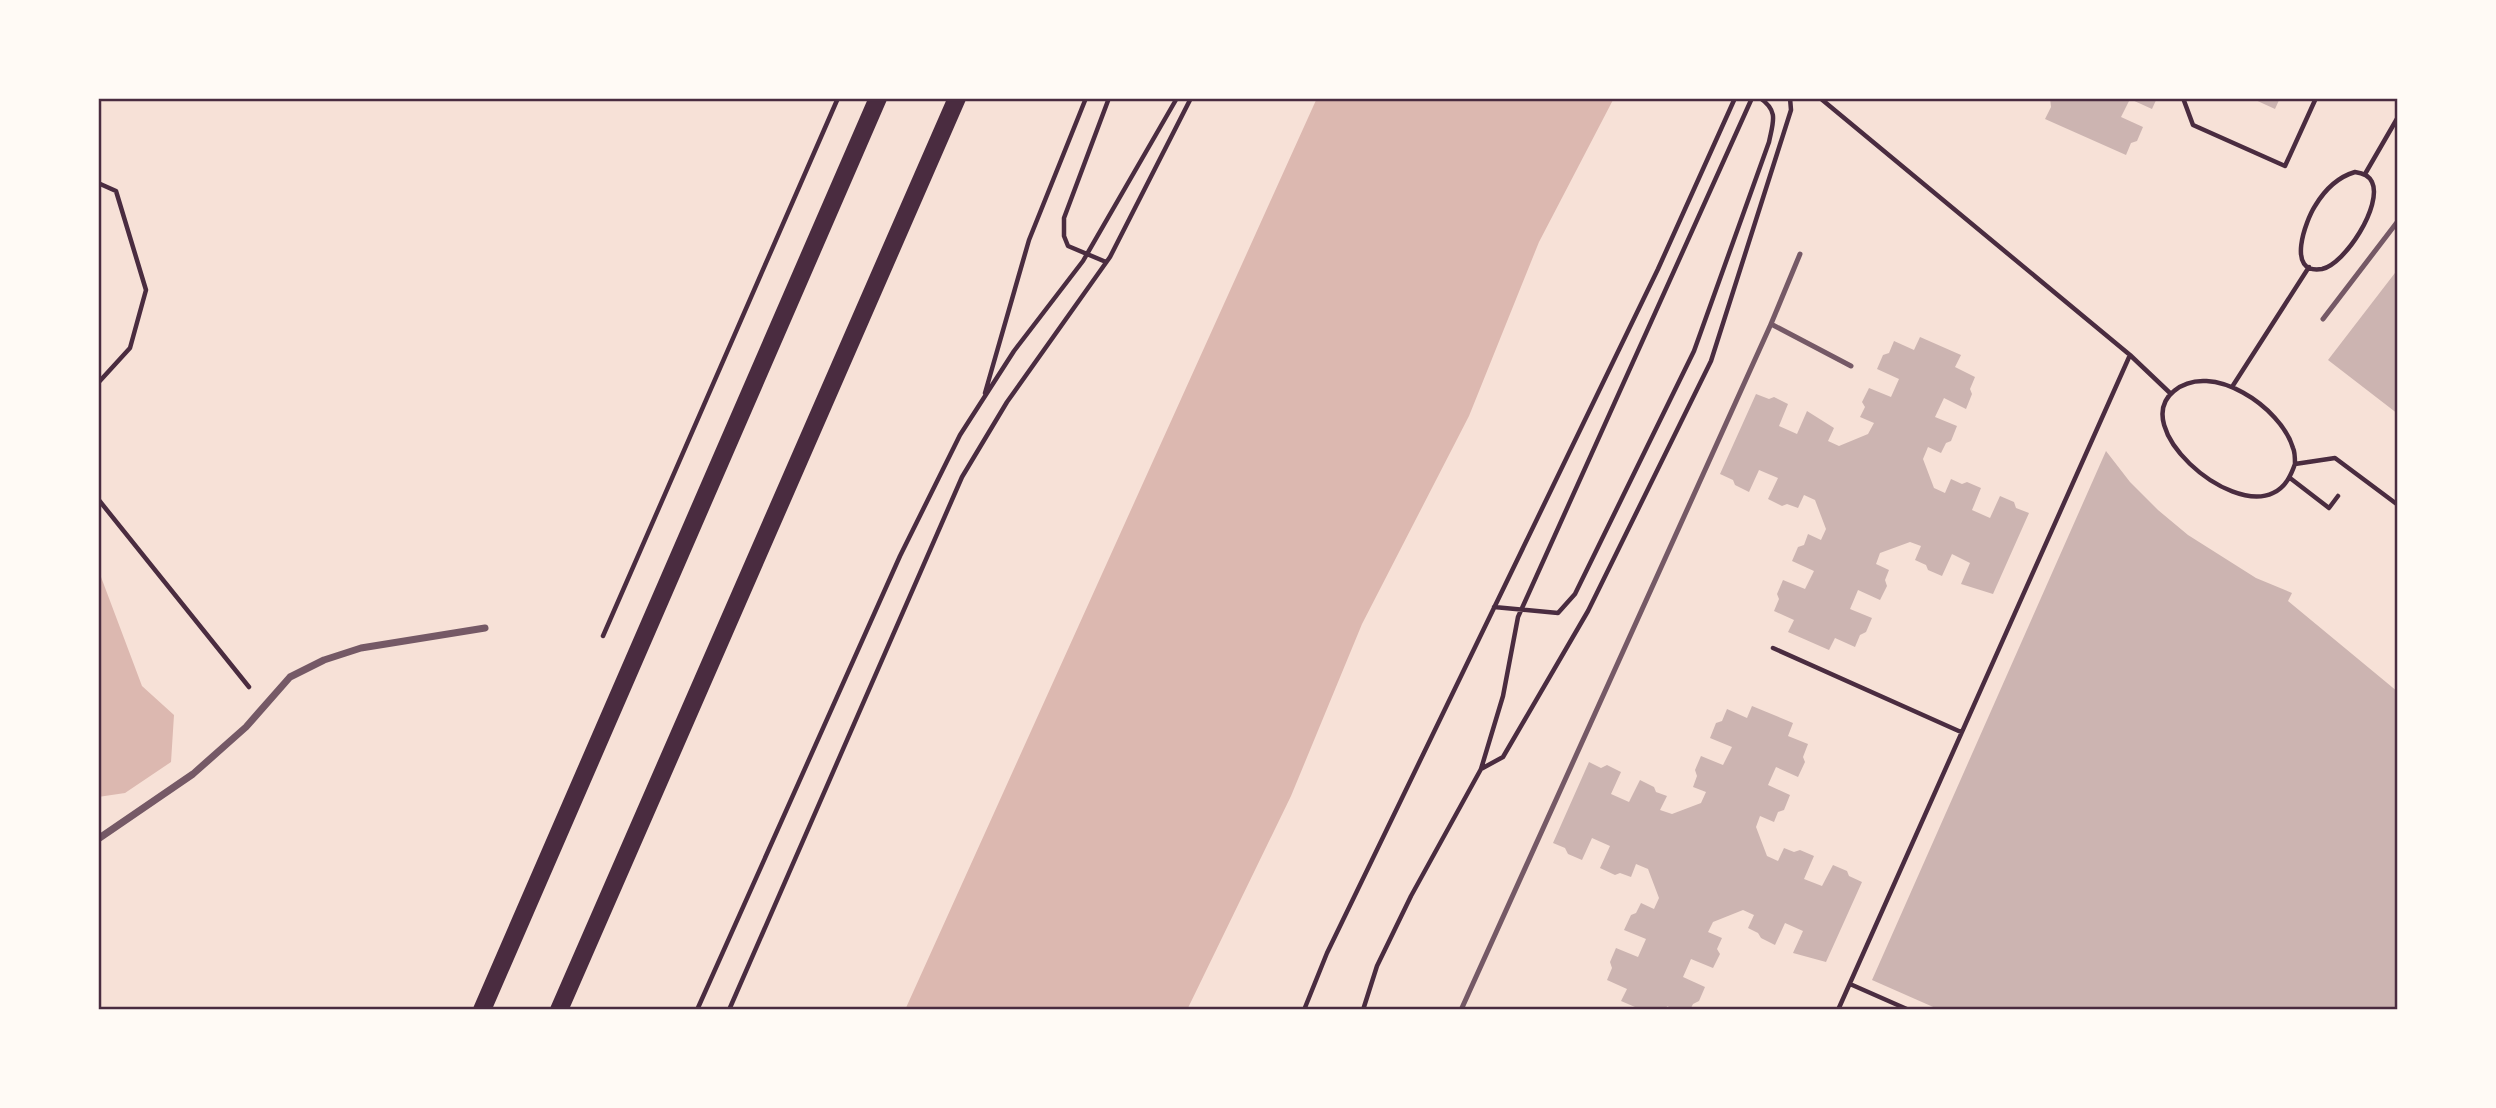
<svg xmlns="http://www.w3.org/2000/svg" width="2496" height="1108" font-family="'DejaVu Sans',sans-serif">
  <style>
    .water { fill: #dcb8b0 }
    .building { fill: #ccb4b1 }
    .lines { fill: none; stroke-linecap: round; stroke-linejoin: round }
    .path { stroke: #4a2c40; stroke-width: 4.5 }
    .service { stroke: #755966; stroke-width: 5 }
    .minor { stroke: #755966; stroke-width: 7 }
    .primary { stroke: #4a2c40; stroke-width: 18 }
    .neatline { fill: none; stroke: #4a2c40; stroke-width: 2.5 }
  </style>
  <rect width="100%" height="100%" fill="#f7e1d7"/>
  <path class="water" d="M1317 98H1614L1539 242 1469 416 1362 624 1291 796 1187 1010H905Z
    M98 569 142 686 174 715 171 762 125 793 98 797Z"/>
  <path class="building" d="M2050 98H2157L2152 109 2130 99 2121 117 2143 127 2137 141 2131 143 2126 155 2045 119 2051 107Z
    M2251 98H2280L2275 109Z
    M2398 269V414L2328 360Z
    M1920 337 1961 355 1955 367 1975 377 1970 389 1972 394 1966 409 1944 398 1935 417 1957 426 1951 441 1946 443 1941 453 1928 447 1923 459 1934 488 1945 493 1951 479 1962 484 1967 482 1981 488 1972 510 1990 518 2000 496 2014 502 2016 508 2029 513 1993 594 1961 584 1970 563 1952 554 1942 576 1928 570 1926 565 1915 560 1921 546 1910 542 1880 553 1876 564 1889 570 1885 580 1887 586 1880 600 1858 590 1850 609 1872 618 1866 632 1860 635 1855 647 1835 638 1829 650 1788 632 1794 620 1774 611 1779 599 1777 594 1783 580 1805 589 1814 571 1792 561 1798 547 1804 545 1808 534 1821 540 1826 529 1815 500 1804 495 1798 508 1787 504 1782 506 1768 499 1778 478 1759 470 1749 492 1735 485 1733 480 1720 474 1756 394 1769 399 1774 397 1788 404 1779 426 1797 434 1807 411 1834 428 1828 441 1839 446 1868 434 1874 423 1860 417 1865 407 1862 402 1869 388 1891 397 1899 379 1877 369 1883 355 1889 353 1894 341 1914 350Z
    M2106 451 2130 482 2158 510 2188 535 2256 578 2292 593 2288 601 2398 692V1010H1940L1872 980Z
    M1752 706 1793 723 1788 736 1808 744 1803 757 1805 762 1798 777 1776 767 1768 785 1790 795 1784 810 1778 812 1774 822 1760 816 1756 827 1767 856 1778 861 1784 848 1794 852 1800 850 1814 856 1804 879 1822 886 1833 865 1847 871 1849 876 1862 882 1826 962 1793 953 1803 931 1785 923 1775 945 1761 938 1758 933 1748 928 1754 915 1743 910 1713 922 1708 932 1722 938 1717 949 1720 954 1713 968 1691 959 1683 977 1705 987 1699 1001 1693 1004 1690 1010H1675L1667 1006 1666 1010H1642L1621 1001 1627 989 1607 980 1612 968 1610 962 1616 948 1638 957 1646 939 1624 930 1631 915 1636 913 1641 903 1654 909 1659 898 1648 869 1636 864 1631 877 1620 873 1615 875 1600 868 1610 846 1592 838 1582 860 1568 854 1565 848 1553 843 1589 762 1601 768 1607 765 1621 772 1611 794 1629 802 1640 780 1654 787 1656 792 1667 796 1660 810 1672 814 1701 803 1706 792 1693 787 1697 776 1695 770 1701 756 1723 765 1732 747 1710 738 1716 723 1722 721 1727 709 1747 718Z"/>
  <g class="lines">
    <path class="path" d="M1820 98 2130 355 2170 393
      M2183 98 2193 125 2285 166 2316 98
      M2355 172C2362 173 2369 175 2372 182 2383 205 2345 264 2322 269 2285 275 2306 220 2315 206 2324 191 2338 177 2355 172Z
      M2365 174 2398 117
      M98 183 116 191 146 290 130 348 98 383
      M1106 262 1068 246 1064 236V218L1109 98
      M2232 387 2309 267
      M985 393 1029 240 1086 98
      M2295 464C2291 475 2286 487 2273 493 2228 515 2129 427 2174 391 2211 360 2281 407 2293 448 2295 452 2295 458 2295 464L2335 458 2398 505
      M2290 478 2329 508 2338 496
      M98 499 249 687
      M1494 607 1558 613 1575 594 1694 351 1769 142C1773 122 1779 111 1760 98
      M603 636 838 98
      M1773 648 1961 732
      M1481 769 1503 757 1588 611 1711 361 1791 110 1790 98
      M1850 984 1909 1010
      M697 1010 900 556 960 435 1014 351 1083 261 1177 98
      M729 1010 962 477 1007 402 1110 257 1191 98
      M1304 1010 1327 953 1658 269 1735 98
      M1363 1010 1377 966 1411 896 1481 769 1503 696 1518 617 1752 98
      M1838 1010 2130 355"/>
    <path class="service" d="M2323 319 2398 221
      M1771 324 1851 366
      M1461 1010 1771 324 1800 254"/>
    <path class="minor" d="M98 839 193 774 246 727 290 677 324 660 361 648 485 628"/>
    <path class="primary" d="M482 1010 878 98
      M559 1010 957 98"/>
  </g>
  <rect width="2496" height="1108" fill="none" stroke="#fffaf5" stroke-width="200"/>
  <rect x="100" y="100" width="2296" height="908" class="neatline"/>
</svg>
